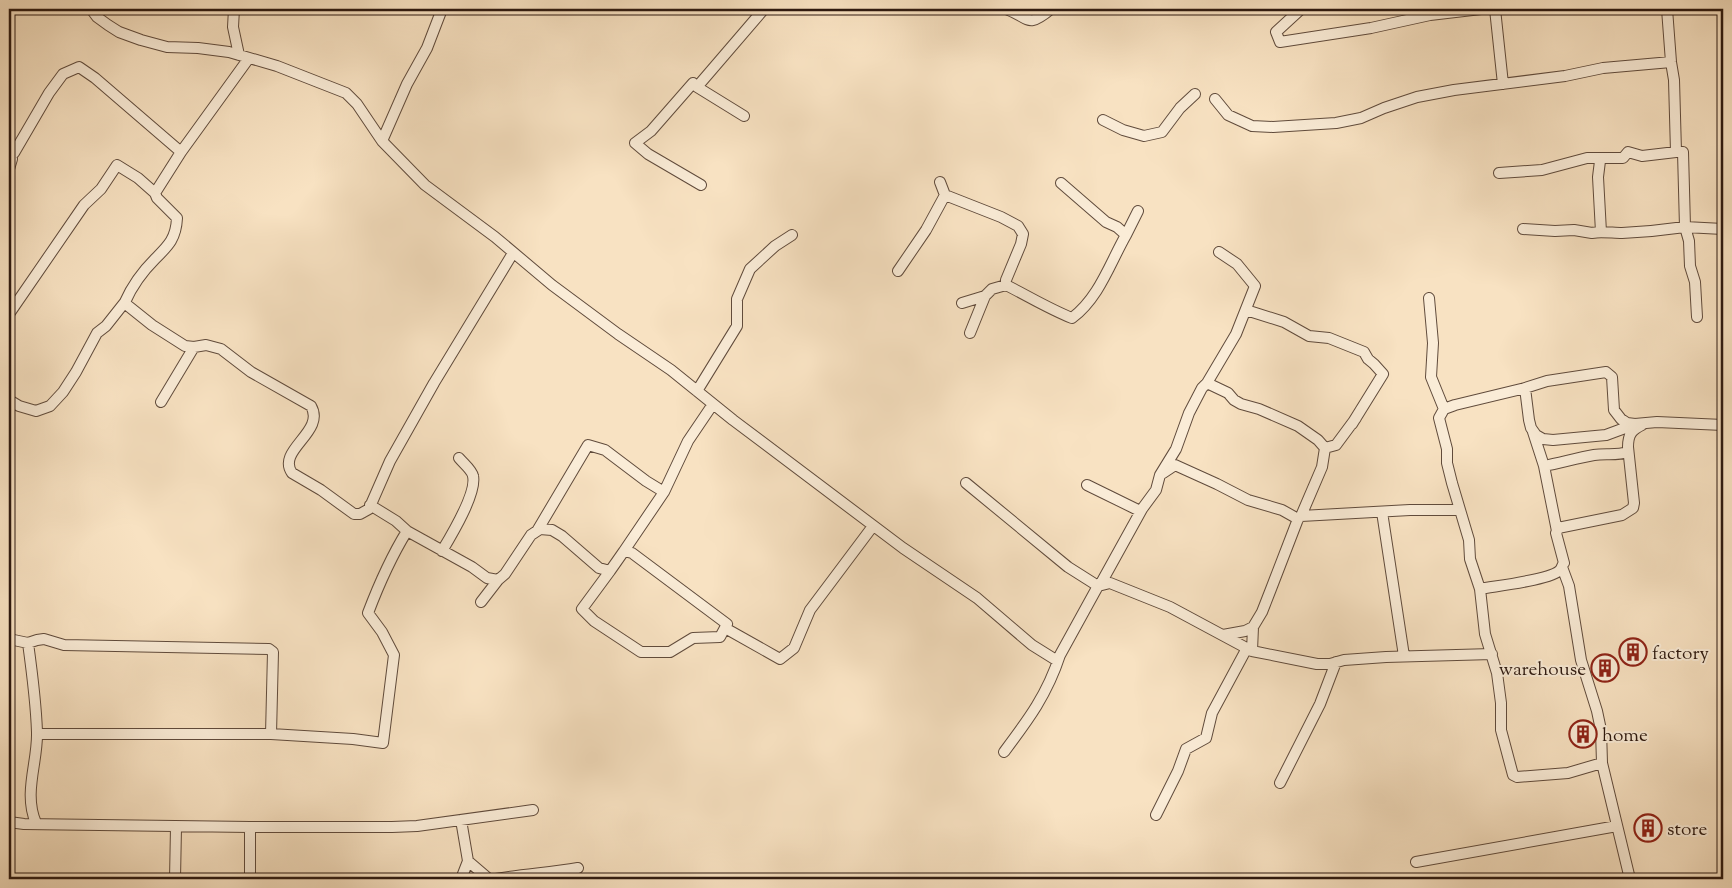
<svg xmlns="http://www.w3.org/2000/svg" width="1732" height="888" font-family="'Sorts Mill Goudy',serif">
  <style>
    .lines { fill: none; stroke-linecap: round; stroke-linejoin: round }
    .minor-casing { stroke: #604b3c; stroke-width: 12 }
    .minor { stroke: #faecd7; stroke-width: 10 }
    .labels { text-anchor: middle; stroke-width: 4; stroke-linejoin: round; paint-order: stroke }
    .poi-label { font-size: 19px; fill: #2d1910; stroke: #faecd7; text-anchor: start }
  </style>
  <rect width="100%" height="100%" fill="#f8e2c2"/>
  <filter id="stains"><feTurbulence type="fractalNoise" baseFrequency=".004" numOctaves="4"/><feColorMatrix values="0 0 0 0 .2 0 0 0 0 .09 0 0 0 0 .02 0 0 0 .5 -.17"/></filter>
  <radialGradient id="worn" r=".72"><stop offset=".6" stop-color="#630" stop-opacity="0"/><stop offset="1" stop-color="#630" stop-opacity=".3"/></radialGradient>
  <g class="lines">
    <g class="minor-casing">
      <path id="minor" d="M91 9 97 17 108 25 119 32 141 40 167 47 198 48 229 52 277 66 346 93 357 104 382 141 425 185 495 237 552 285 618 334 671 370 733 420 903 548 977 598 1032 645 1056 660 1060 655 1098 586 1110 583 1170 607 1252 651 1317 664H1330L1344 660 1386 657 1492 654
        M234 9 233 27 239 55
        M1006 9C1030 18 1027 29 1051 9
        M1301 9 1276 32 1280 42 1371 28 1430 15 1481 9
        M1495 9 1503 84
        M1667 9 1671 62 1674 80 1676 152H1683L1685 227 1723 229
        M697 87 744 116
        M1215 99 1228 115 1252 126 1273 127 1336 123 1361 118 1384 108 1417 97 1454 90 1565 76 1603 68 1671 62
        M1103 120 1123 130 1144 136 1162 132 1180 108 1195 94
        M382 141 407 84 427 48 442 9
        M181 152 155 193 157 198 177 218C176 239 168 246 155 259 143 271 132 286 125 302L127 305 152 325 185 346 194 347 206 345 221 349 251 372 311 406C326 432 276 450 292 473L321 490 354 514H360L369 509 390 461 434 383 513 253
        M9 154 14 153 49 93 63 74 79 67 95 78 181 152 249 58
        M9 169 12 159 11 154
        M1499 173 1542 170 1587 158H1623L1628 152 1642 156 1676 152
        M1061 183 1106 222 1117 227 1126 235 1138 211
        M701 185 648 154 635 143 651 131 693 83 697 87 764 9
        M945 195 1001 217 1018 226 1023 234 1021 244 1006 280V285C1028 296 1049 309 1072 318 1099 298 1110 263 1126 235
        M1523 229 1555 231 1574 230 1592 233 1601 232 1598 177 1600 161 1598 158
        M1592 233C1599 231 1613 233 1622 233 1643 232 1664 230 1685 227L1689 241 1690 266 1695 282 1697 317
        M898 271 926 230 945 195 940 182
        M1429 298 1433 343 1431 377 1444 409
        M962 303 985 296
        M1246 310 1284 322 1309 336 1329 338 1364 352 1368 359 1374 364 1383 374 1352 424
        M9 314 84 205 101 189 117 165 138 178 155 193
        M970 333 985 296 992 289 1006 285
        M1207 383 1228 393 1234 400 1241 404 1259 409 1298 426 1318 440 1325 448 1336 445 1356 418
        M1525 388 1529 420 1531 428 1536 435 1543 439 1553 440 1606 435 1633 425
        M697 391 737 326V299L750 269 775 246 792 235
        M9 400 19 406 36 411 50 406 63 392 76 372 97 333 106 326 125 302
        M161 402 194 347
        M1533 432 1544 466 1557 531
        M1544 466C1560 463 1577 458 1594 455 1606 453 1616 456 1628 452
        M1163 473 1175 465 1217 484 1248 500 1282 510 1298 519
        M966 483 1068 567 1098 586
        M1087 485 1140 511
        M664 492 688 441 713 404
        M1382 512 1404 656
        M1301 516 1322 467 1325 448
        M407 531 472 567 487 578 498 580 505 574 531 535 540 529 552 530 562 536 599 568 610 571 624 551 632 553 727 624 720 637 693 638 670 652H641L594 621 582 609 610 571
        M537 531 588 445 605 450 646 481 664 492 624 551
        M442 551C451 536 477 493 473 476 472 470 463 463 459 458
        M1562 567 1569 586 1581 660 1597 711 1601 730 1602 763 1630 879
        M1100 585 1142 509 1156 490 1160 475 1176 449 1189 413 1202 388 1207 383 1236 334 1255 286 1237 264 1219 252
        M1480 589C1495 586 1551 580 1560 570 1562 568 1562 565 1564 563L1556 533 1558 528 1622 515 1633 508 1634 503 1628 447C1628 434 1632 430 1642 425
        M481 602 498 580
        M725 628 780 659 794 648 810 610 873 526
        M1223 635 1245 631 1253 627 1262 612 1271 589 1298 519 1301 516 1410 510H1459
        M9 639 28 643 37 640 44 639 64 645 269 649 273 652 271 734
        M28 643C32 672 36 702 37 732 38 762 23 793 36 823
        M1252 651 1253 627
        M37 734H271L353 739 383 743 394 655 382 632 368 613C379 584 391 557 407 531L396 521 370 505
        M1004 752C1028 720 1047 695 1060 655
        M1602 763 1568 773 1517 777 1513 775 1501 730V703L1497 673 1485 634 1480 589 1470 559 1469 540 1452 483 1447 463V449L1439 418 1444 409 1455 405 1525 388 1547 381 1606 372 1612 377 1614 410 1621 419 1627 423 1635 424 1657 422 1723 425
        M1280 783 1320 704 1336 662
        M1156 815 1178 771 1186 749 1206 738 1212 713 1247 648
        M9 822 24 824 250 827V879
        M250 827H392L417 826 533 810
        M468 861 489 879
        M1416 862 1617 826
        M175 879 176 827
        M461 879 468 861 461 820
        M496 879C523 874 551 873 578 868"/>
    </g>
    <use href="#minor" class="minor"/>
  </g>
  <defs>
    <g id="building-ring" transform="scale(1.4375)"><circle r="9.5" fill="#faecd7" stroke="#8f2418" stroke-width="1.5"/><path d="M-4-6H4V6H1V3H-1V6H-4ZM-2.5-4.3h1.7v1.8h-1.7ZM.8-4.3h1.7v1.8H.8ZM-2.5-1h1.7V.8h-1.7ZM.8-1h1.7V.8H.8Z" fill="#8f2418"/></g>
  </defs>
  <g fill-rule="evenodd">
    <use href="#building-ring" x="1633" y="652"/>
    <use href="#building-ring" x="1605" y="668"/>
    <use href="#building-ring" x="1583" y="734"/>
    <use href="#building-ring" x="1648" y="828"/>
  </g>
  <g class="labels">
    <g class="poi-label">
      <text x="1652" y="659">factory</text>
      <text x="1586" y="675" text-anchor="end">warehouse</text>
      <text x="1602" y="741">home</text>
      <text x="1667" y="835">store</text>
    </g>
  </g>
  <rect width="1732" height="888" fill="none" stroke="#f8e2c2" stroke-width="30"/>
  <rect x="10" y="10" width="1712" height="868" fill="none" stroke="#2d1910" stroke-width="2.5"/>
  <rect x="15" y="15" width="1702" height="858" fill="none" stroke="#2d1910"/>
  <rect width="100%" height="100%" filter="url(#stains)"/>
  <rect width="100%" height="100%" fill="url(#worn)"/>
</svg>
